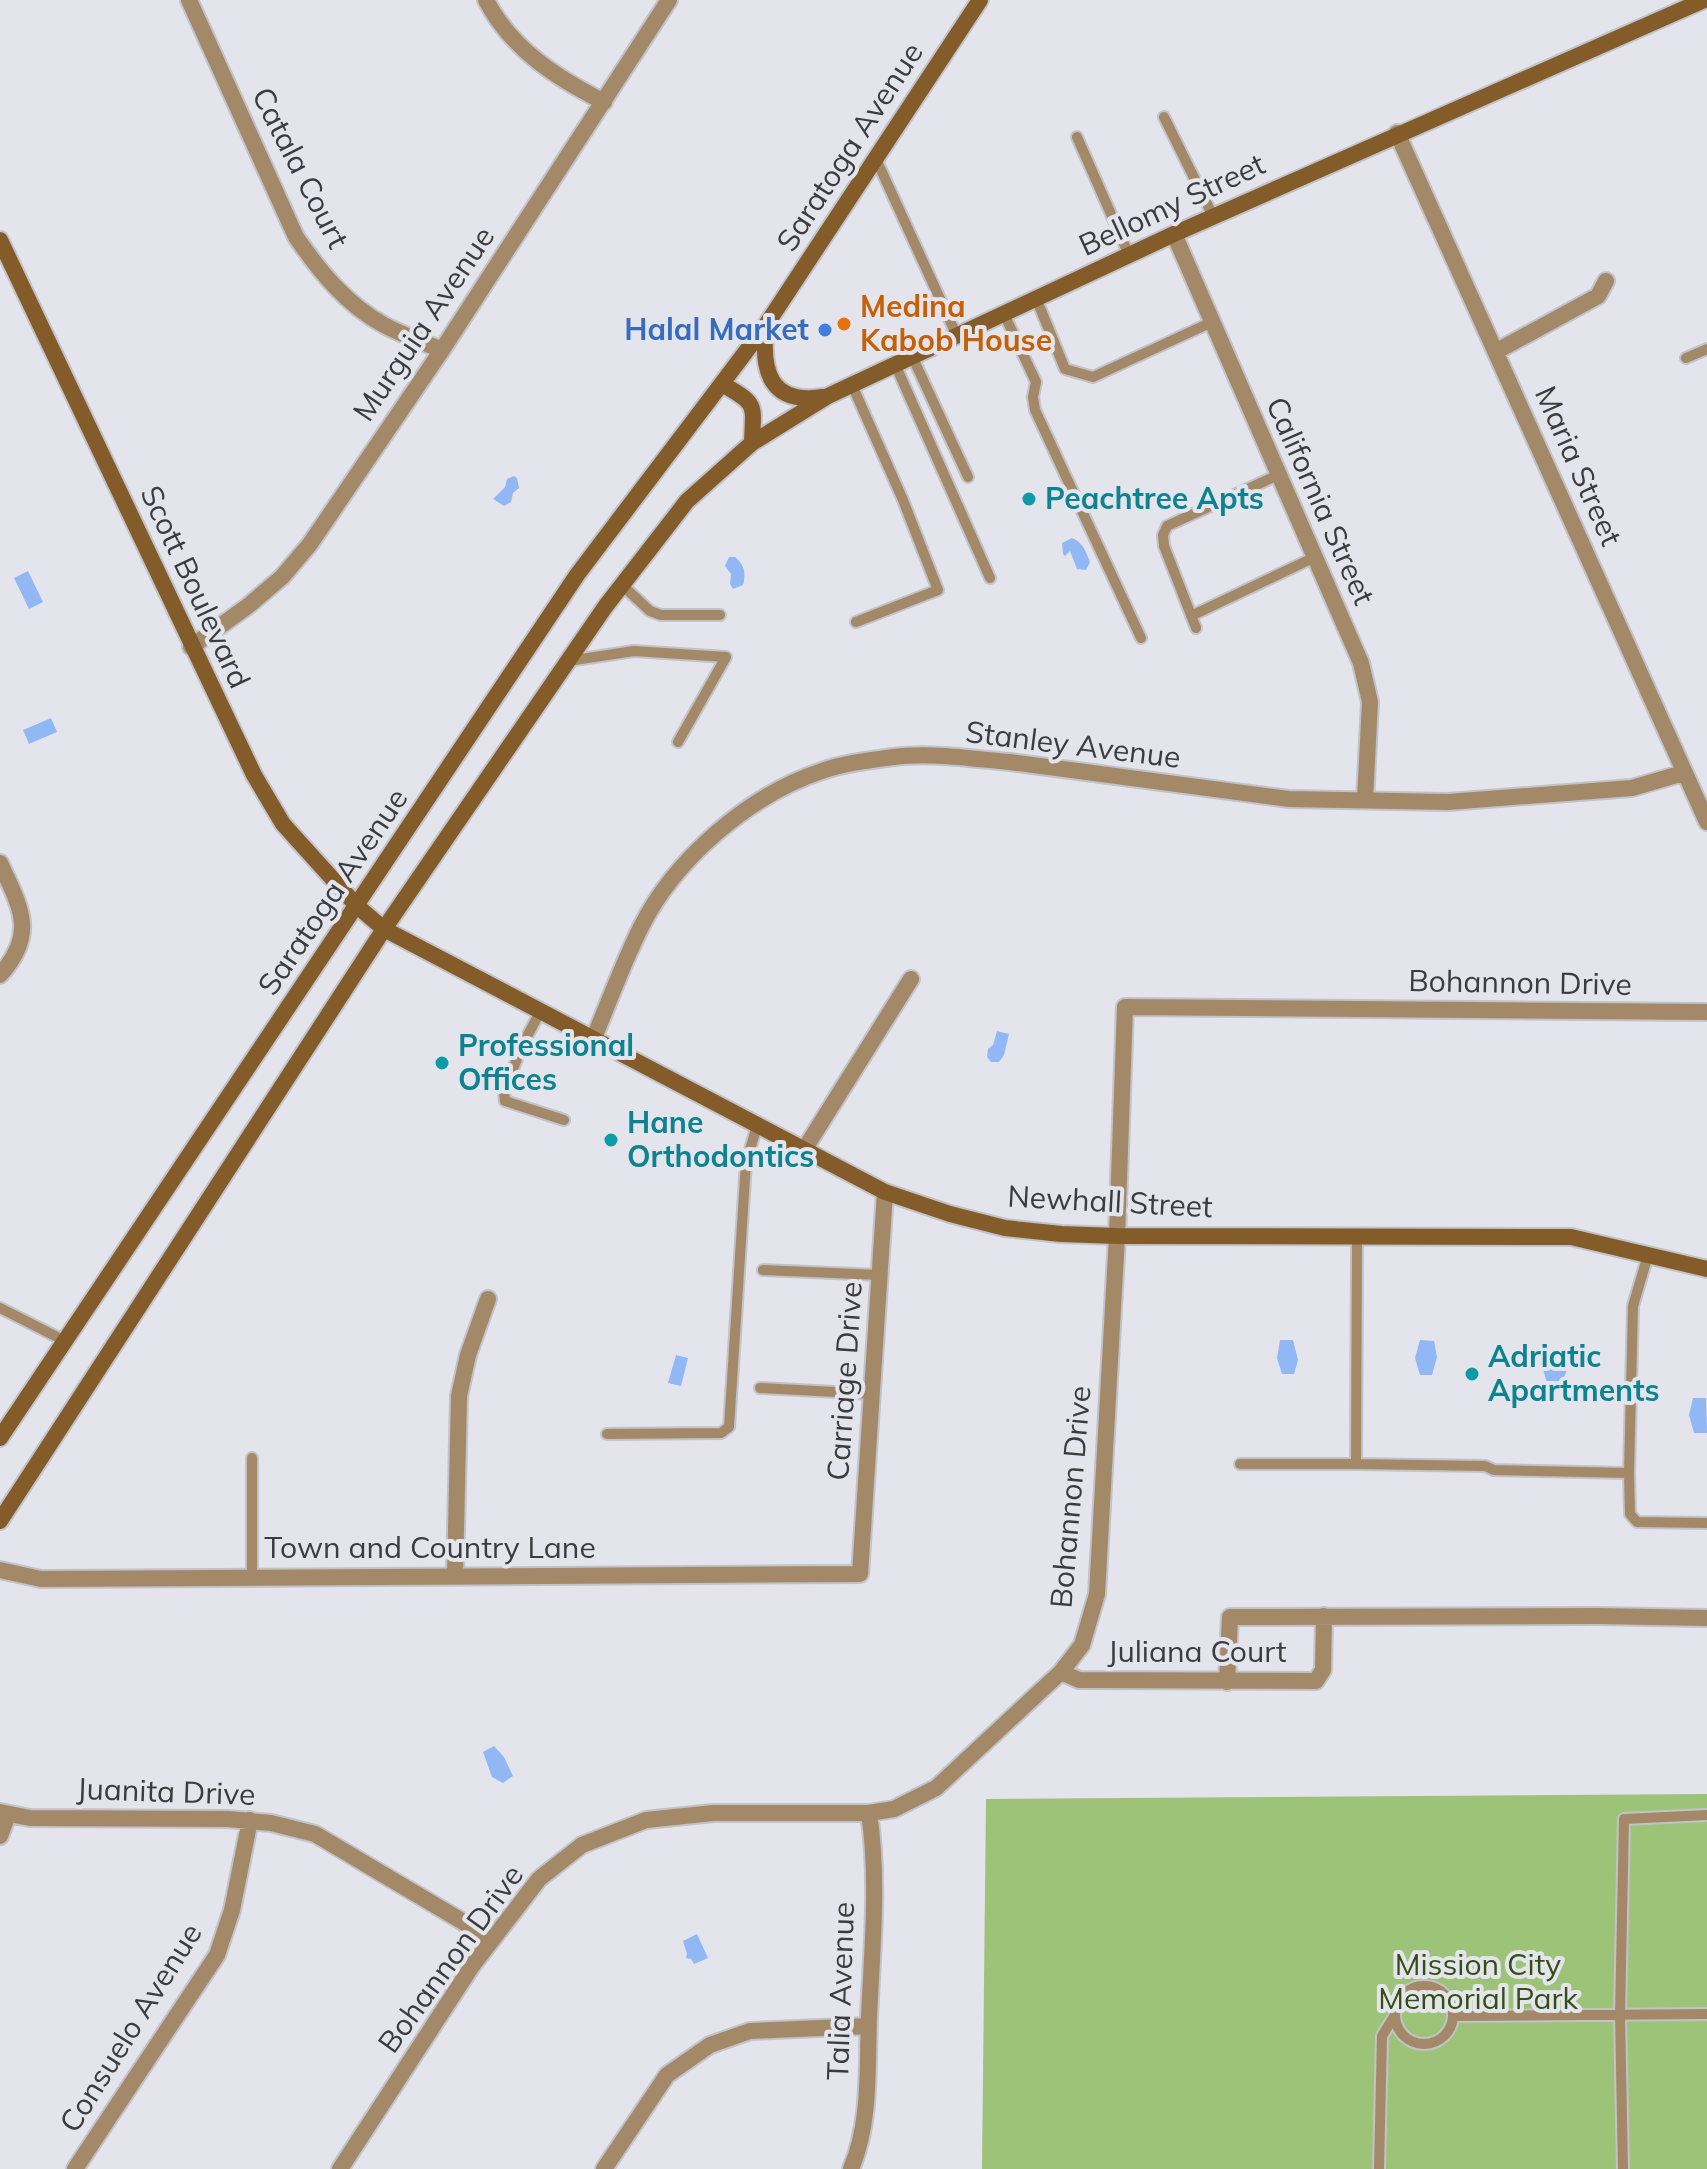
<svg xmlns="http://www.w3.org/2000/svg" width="1707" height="2169" font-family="Mulish,sans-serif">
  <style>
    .green { fill: #9cc377 }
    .water { fill: #91b8f5 }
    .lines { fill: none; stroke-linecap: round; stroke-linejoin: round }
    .service-casing { stroke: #c2c3c9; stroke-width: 14 }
    .minor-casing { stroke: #c2c3c9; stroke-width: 20 }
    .secondary-casing { stroke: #c2c3c9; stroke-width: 20 }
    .service { stroke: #a48969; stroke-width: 10 }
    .minor { stroke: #a48969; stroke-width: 16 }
    .secondary { stroke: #835c2a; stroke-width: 16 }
    .food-dot { fill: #e8710a; stroke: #e4e5ec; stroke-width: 3 }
    .shop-dot { fill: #3f7fe0; stroke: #e4e5ec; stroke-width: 3 }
    .culture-dot { fill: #0f9aa8; stroke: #e4e5ec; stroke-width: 3 }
    .labels { text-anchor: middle; stroke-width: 8; stroke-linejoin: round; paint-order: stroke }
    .street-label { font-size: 30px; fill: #3b3c3f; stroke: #e4e5ec }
    .food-label { font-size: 30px; font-weight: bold; fill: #c56008; stroke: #e4e5ec; text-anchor: start }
    .shop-label { font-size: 30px; font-weight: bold; fill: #366cbe; stroke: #e4e5ec; text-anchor: end }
    .culture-label { font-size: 30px; font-weight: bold; fill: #0d838f; stroke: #e4e5ec; text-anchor: start }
    .park-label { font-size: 30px; fill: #334f13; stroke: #e4e5ec }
  </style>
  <rect width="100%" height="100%" fill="#e4e5ec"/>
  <path class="green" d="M1707 1794V2169H982L986 1799Z"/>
  <path class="water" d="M514 476 517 478 519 488 513 493 511 502 504 506 493 499 505 487 507 479Z
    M1072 538C1083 542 1086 552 1090 562L1086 570 1077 569 1070 551 1065 556 1063 554 1062 543Z
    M729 557H735C745 565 746 574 743 585L733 589 730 584 731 574 725 566Z
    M28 571 43 602 29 609 14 578Z
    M51 718 57 732 29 744 23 730Z
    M997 1031 1009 1034 1004 1055 999 1062H991L987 1057 988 1049 993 1045Z
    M1280 1340H1293L1298 1360 1294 1374H1282L1277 1358Z
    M1420 1340 1434 1341 1437 1357 1432 1375H1420L1415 1358Z
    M1549 1351H1562L1567 1370 1560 1387H1548L1543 1369Z
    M676 1355 688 1358 681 1386 668 1383Z
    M1693 1398H1706L1707 1433H1694L1689 1415Z
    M494 1746 504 1757 513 1776 503 1783 492 1777 483 1752Z
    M697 1934 708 1958 694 1964 691 1959 686 1958 687 1954 683 1941Z"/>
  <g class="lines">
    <g class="service-casing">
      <path id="service" d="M1164 117 1213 216
        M1077 137 1129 255
        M876 159 957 336
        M1036 298 1065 369 1093 377 1212 322
        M1004 314 1036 382 1033 397 1035 410 1141 638
        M912 356 968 477
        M1686 358 1707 349
        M895 364 990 578
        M852 385 903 500 938 590 856 622
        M622 585 650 611 661 615H720
        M1191 616 1315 557
        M1196 628 1164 546 1163 535 1167 526 1278 475
        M568 661 634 651 726 657 678 742
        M540 1012 522 1046 504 1092 505 1101 564 1120
        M1357 1237 1356 1464 1485 1466 1494 1470 1629 1473 1633 1306 1648 1255
        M763 1270 880 1275
        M0 1308 65 1341
        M760 1388 872 1394
        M607 1434 721 1433 729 1427 746 1163 757 1126
        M1240 1464H1356
        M1629 1473 1630 1514 1637 1522 1707 1523
        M252 1577V1458
        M1395 2015a29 29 0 1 1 58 0a29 29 0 1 1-58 0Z
        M1453 2016 1707 2014
        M1379 2169 1382 2036 1395 2015
        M1623 2169 1620 2015 1624 1819 1707 1815"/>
    </g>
    <g class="minor-casing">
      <path id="minor" d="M189 0 296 237C320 272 347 305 384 325 402 335 423 342 442 350
        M486 0C511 49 557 78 604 102
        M1397 133 1707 822
        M1174 234 1361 663 1370 702 1365 800
        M1497 351 1598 296 1606 281
        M191 647 248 606 282 577 310 544 442 350 669 0
        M0 863C21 908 37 934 0 975
        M593 1040C609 1002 623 963 641 927 675 859 749 795 822 771 844 763 871 760 894 757 930 752 974 759 1010 762L1289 799 1448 802 1632 788 1683 773
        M804 1150 911 979
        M0 1570 41 1579 860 1574 885 1192
        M455 1575 459 1396 468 1355 488 1299
        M1061 1672 1079 1680 1316 1681 1323 1670 1324 1616
        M1227 1682 1230 1617 1597 1616 1707 1618
        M0 1812 30 1818 228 1819 271 1823 315 1834 460 1920 491 1941
        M0 1836 8 1815
        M75 2169 217 1955 232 1910 250 1820
        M340 2169 472 1966 539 1879 582 1845 646 1820 713 1813H869L894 1809 936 1788 1061 1672 1082 1645 1097 1594 1117 1236 1125 1007 1707 1012
        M604 2169 667 2075 710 2045 750 2031 868 2026
        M851 2169C871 2122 867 2067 869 2017 872 1950 879 1879 869 1813"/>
    </g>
    <g class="secondary-casing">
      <path id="secondary" d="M0 240 254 775 283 824 357 906 384 929 885 1192 950 1214 1005 1228 1061 1234 1117 1236 1571 1237 1707 1269
        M766 327C761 371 770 405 823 397
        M722 384C759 405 753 404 752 443
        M0 1438 577 575 766 325 980 0
        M0 1521 384 929 605 607 687 501 752 443 828 396 1174 234 1704 0"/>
    </g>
    <use href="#service" class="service"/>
    <use href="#minor" class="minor"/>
    <use href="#secondary" class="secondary"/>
  </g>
  <circle class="food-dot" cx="844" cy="324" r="8"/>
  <circle class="shop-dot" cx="825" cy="330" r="8"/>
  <g class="culture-dot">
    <circle cx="1029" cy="499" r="8"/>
    <circle cx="442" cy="1063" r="8"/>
    <circle cx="611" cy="1140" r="8"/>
    <circle cx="1472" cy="1374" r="8"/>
  </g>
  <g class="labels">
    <g class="street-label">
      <text transform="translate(850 147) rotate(-57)" y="10">Saratoga Avenue</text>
      <text transform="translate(300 168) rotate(63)" y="10">Catala Court</text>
      <text transform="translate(1172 205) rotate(-25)" y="10">Bellomy Street</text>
      <text transform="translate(424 324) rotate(-56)" y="10">Murguia Avenue</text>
      <text transform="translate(1578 466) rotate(66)" y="10">Maria Street</text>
      <text transform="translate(1320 501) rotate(66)" y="10">California Street</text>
      <text transform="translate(195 587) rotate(65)" y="10">Scott Boulevard</text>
      <text transform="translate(1073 745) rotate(7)" y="10">Stanley Avenue</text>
      <text transform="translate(333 892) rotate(-56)" y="10">Saratoga Avenue</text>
      <text transform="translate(1520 983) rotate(1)" y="10">Bohannon Drive</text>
      <text transform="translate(1110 1202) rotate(3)" y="10">Newhall Street</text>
      <text transform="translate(845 1381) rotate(-86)" y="10">Carriage Drive</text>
      <text transform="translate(1071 1497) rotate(-85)" y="10">Bohannon Drive</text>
      <text x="430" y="1558">Town and Country Lane</text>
      <text x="1197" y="1662">Juliana Court</text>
      <text transform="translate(166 1792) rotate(2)" y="10">Juanita Drive</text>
      <text transform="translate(451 1959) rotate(-54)" y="10">Bohannon Drive</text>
      <text transform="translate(841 1991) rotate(-88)" y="10">Talia Avenue</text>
      <text transform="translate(131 2028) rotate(-58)" y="10">Consuelo Avenue</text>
    </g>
    <g class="food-label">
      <text x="860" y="317">Medina<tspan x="860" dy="34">Kabob House</tspan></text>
    </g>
    <g class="shop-label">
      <text x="809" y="340">Halal Market</text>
    </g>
    <g class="culture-label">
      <text x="1045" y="509">Peachtree Apts</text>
      <text x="458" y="1056">Professional<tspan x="458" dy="34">Offices</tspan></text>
      <text x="627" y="1133">Hane<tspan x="627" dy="34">Orthodontics</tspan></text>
      <text x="1488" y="1367">Adriatic<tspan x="1488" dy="34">Apartments</tspan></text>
    </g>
    <g class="park-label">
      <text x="1478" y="1975">Mission City<tspan x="1478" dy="34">Memorial Park</tspan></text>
    </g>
  </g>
</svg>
